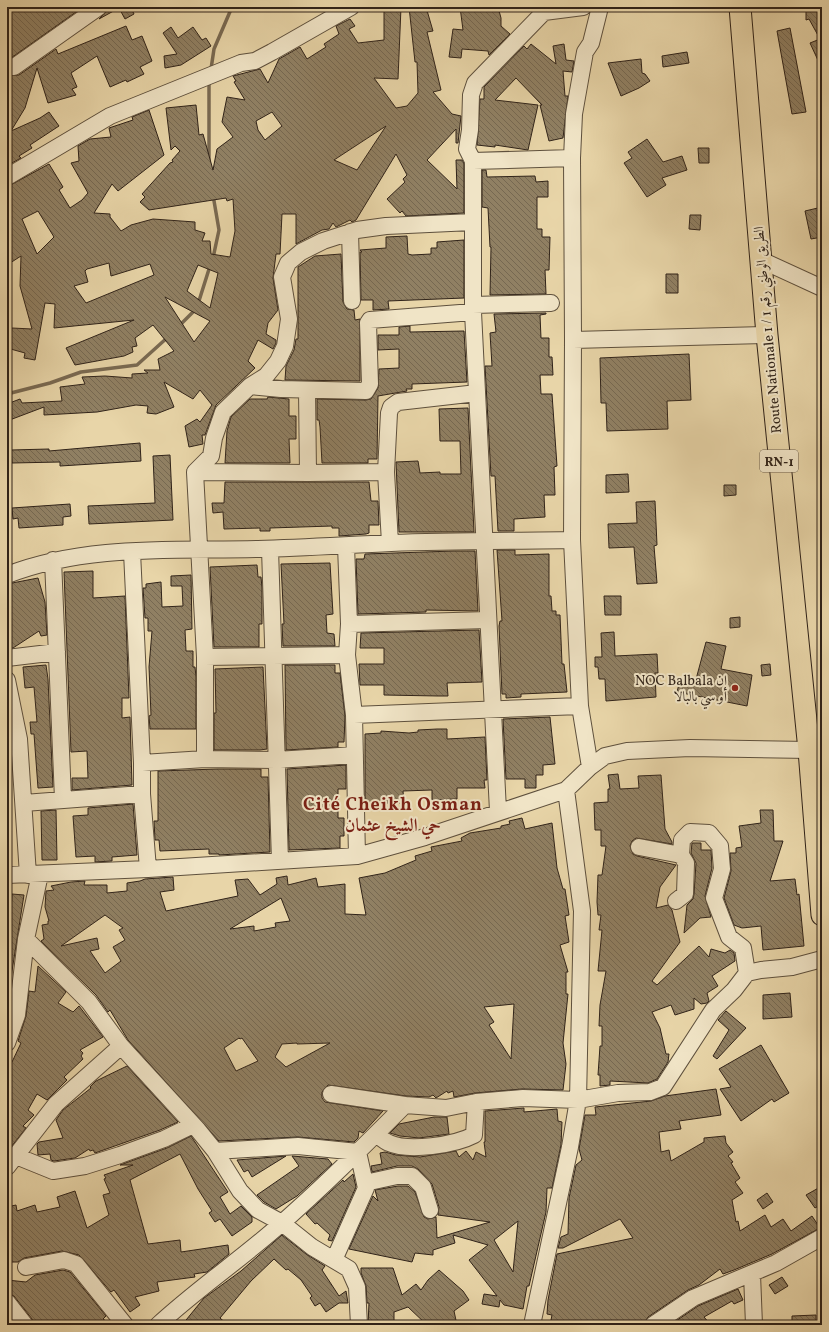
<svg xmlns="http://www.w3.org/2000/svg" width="829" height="1332" font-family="Vollkorn,Amiri,serif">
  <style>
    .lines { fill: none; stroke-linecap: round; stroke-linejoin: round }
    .stream { stroke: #796951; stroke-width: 3.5 }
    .building { fill: url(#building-back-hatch); stroke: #302319; fill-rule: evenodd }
    .minor-casing { stroke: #5e503d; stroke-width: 18 }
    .major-casing { stroke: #302319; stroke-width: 23 }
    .minor { stroke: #f0e4c6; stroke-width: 16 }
    .major { stroke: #e8d5a8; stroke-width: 21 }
    .poi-dot { fill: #8f2418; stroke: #f0e4c6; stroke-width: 1.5 }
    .labels { text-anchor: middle; stroke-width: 4; stroke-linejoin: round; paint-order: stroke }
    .shield { fill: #f0e4c6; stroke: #6a5d4d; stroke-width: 1 }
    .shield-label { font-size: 13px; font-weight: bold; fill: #302319 }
    .street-label { font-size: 14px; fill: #302319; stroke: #f0e4c6 }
    .poi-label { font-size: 14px; fill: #302319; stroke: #f0e4c6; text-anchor: end }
    .district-label { font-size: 18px; font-weight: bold; letter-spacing: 1px; fill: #7a1f14; stroke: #f0e4c6 }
  </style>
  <defs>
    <pattern id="building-back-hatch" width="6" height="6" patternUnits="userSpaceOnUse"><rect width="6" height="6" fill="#908063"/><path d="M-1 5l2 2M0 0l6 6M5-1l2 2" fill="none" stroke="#766851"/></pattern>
  </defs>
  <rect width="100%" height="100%" fill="#e8d5a8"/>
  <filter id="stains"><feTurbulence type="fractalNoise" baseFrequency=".005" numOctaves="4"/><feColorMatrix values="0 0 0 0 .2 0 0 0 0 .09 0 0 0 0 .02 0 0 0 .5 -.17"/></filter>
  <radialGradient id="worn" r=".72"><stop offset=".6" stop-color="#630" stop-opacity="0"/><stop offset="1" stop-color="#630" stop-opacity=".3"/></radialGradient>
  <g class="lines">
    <path class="stream" d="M211 69 214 49 232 7
      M209 81V161
      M213 258 219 230 213 195
      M198 304 210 266
      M179 326 196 309
      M7 394 50 383 81 372 137 365 168 337"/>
  </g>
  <path class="building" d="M7 7H83L11 58H7Z
    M108 7H131L134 14 125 19 119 8 99 19 107 11Z
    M384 7H401L398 79 374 78 396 108 407 106 418 93 417 62H415L409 7H426L433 31 427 32 441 90 433 92 452 114 461 116 458 143H456V129L427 160 457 189 456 160H462L464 163V213L406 216 402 211 400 213 387 199 405 182 403 179 407 175 396 154 356 220 352 222 350 220 336 227 333 223 329 229 322 230 296 244V214H282L280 254H276L273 278 278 310 268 323 266 334 276 340V343L273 349 258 340 248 361 255 368 216 405 205 435H202L203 444 189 447 185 426 197 419 200 422 212 405 200 390 193 399 164 382 174 407 156 414 147 413 148 406 136 405 97 412 44 415V407L7 421V404L20 399 22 403 62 401 60 387 85 384 82 377 105 376 132 378V374L148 373 144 370H160L158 359 174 351 153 325 135 338 137 346 132 347 133 352 124 356 75 365 66 348 134 320 54 328 55 304 45 303 35 360 24 358 25 353 7 348 12 328 32 329 20 286 21 256 7 265V187L49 164 63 187 59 190 70 208 82 200 88 193 71 163 79 161 78 146 90 139 111 137 109 128 133 120 132 117 149 110 164 155 118 191 112 184 94 213 110 214V217L121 231 131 225 153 219 195 222V230L205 233 202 241H210L211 254 230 257 235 231 233 199 227 201 226 198 149 210 140 202 145 197 142 194 170 163 173 162 172 160 180 151 175 146 171 150 166 108 196 105 199 135 203 134 213 170 217 149 233 137 222 122 227 97 245 100 234 82 236 81 233 76 260 69 268 83 279 59 300 47 307 59 326 47 324 44 339 34 336 26 350 19 355 26 349 29 358 43 384 40ZM272 112 282 126 265 140 258 130 256 121ZM386 126 357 170 334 160ZM38 211 54 237 37 254 22 219ZM109 263 111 276 150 264 154 275 86 303 74 286 88 282 85 271 87 269ZM198 265 218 273 210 308 187 291ZM165 297 210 321 194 342Z
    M460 7H498L501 18V26L510 34 489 55 488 51 462 49 461 58 449 57 453 29 463 30Z
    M806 7H819V12L822 17V69L810 43 820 39 809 19 806 20Z
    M126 26 132 40 142 36 152 61 140 67 144 74 127 82 126 80 110 87 97 56 71 73 77 87 72 89 76 95 48 103 37 68 25 108 11 131 40 118 49 112 59 126 30 145 32 148 19 156 21 158 10 164 7 160V76L19 75 56 49 58 54Z
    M171 27 178 38 193 27 202 40 206 38 211 46 181 65 165 68 164 56 177 54 163 33Z
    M790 28 806 112 792 114 777 31Z
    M531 44 556 64 553 46 564 44 566 60 574 61 572 72 563 71 565 96H568L563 138 549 141 540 105H542L516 78 495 100 538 105 528 150 495 145V147L477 145 480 99H484V87L524 46 527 49Z
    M687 52 689 63 663 67 662 56Z
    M641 59 642 73 645 74 650 81 639 88 621 96 608 63Z
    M647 139 663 162 682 156 687 170 662 178 666 185 647 197 624 163 632 158 628 152Z
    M698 148H709V163H699Z
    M482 170H486L487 177 535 176 536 182 548 181V197H537V229H542V237H550L549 270H545L546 294 490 295 491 247H490L488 208 482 207Z
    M822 207V237L811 239 805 211Z
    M690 215H701L700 230 689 229Z
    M407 236 408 254 412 255 431 254V248H437V242L464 240V298L388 301 389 309 373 310V300H361L360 252H362L360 250 386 248V237Z
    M341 254 343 302 347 309 354 310 355 320 360 319V381L285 380 286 366 294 350 296 339H298V267L315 256Z
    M666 274H678V293H666Z
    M546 313V314L540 315 541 338H549V357H552L553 375H540L541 394H552L557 466 554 467 555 495H544L545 517 514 519V531H498L495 476H491L485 366H492L490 333 496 332 494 314Z
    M410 326V332L464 331 467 382 412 384V389H406L407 391 378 396 377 459H368V463H322L320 427 319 420H317V399L366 400 371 399 378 388 379 369 399 368V349L378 350V335H399V327Z
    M689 354 691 400 667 401 668 429 607 431 606 403H601L600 358Z
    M268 397 289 399V416H296V439H289L290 463H225L227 431 231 417 250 399H267Z
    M468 408 474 532H399L396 462 418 461 420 473 440 472V474H461L460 441H440L439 409Z
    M140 443 141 461 60 466V462L12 463 11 450 49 449V451Z
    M170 455 173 520 89 524 88 506 155 503 153 456Z
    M628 474 629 492 606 493V475Z
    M225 482H369L371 501H378L379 525H369V533L366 534 339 536V528H332V526L270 528V531H260V528L224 529 223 512 213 513 212 503H224Z
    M724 485H736V495L724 496Z
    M655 501 657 545 654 546 657 583 637 584 634 547 609 548 608 524 637 523 636 502Z
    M70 504 71 516 63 517V525L19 528 18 518 13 519 12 508Z
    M497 550H515V555L549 554V596H551L552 611H556V615H560L562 664H564L567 692 521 694V697L506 698V694H502L499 626 500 621H502Z
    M454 551H475L478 611 426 610V612L358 614 356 559H364L365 554Z
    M330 563 333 614 326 615 327 633 334 634 335 646H283L282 624H284L281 564Z
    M257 565 258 577H261L262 588V624H259V647H214L210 567Z
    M93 571V598L125 596 129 698H122V718L130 717 132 785 72 790V778H88L87 751 71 752 64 572Z
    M191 575 192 629 185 630 186 651H193V667H195L196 677V729H150L149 716 151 715 149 667 152 631H148V618H145L143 588H146V584L161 582 162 607 183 606 182 586H171V576Z
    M38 578 45 602 47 635 41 636 39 631 13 648H7V584Z
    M604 596H621V615H605Z
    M740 617V627L730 628V618Z
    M479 630 482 682 447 683 448 696H438L384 695V685H360L359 664H384V648H360L361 633Z
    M614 632 615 656 657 654 658 673H655L656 697 606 701 605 679H599L598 667H595V657H602L601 633Z
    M706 642 726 646 721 669 752 675 747 706 677 692 680 680 695 683Z
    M770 664 771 675 762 676 761 665Z
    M46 665 48 679 53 787 38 788 34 734H31L30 722H37L34 687 25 688 23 667Z
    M285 665H335V673H340L345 716 344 742H338V747L286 750Z
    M263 667 267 749 260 750H214V713H216L215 669Z
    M550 717 555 764 543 765V775H536V788H525V779H506L503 719Z
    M437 729H447V739L485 737 487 780H484L485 788H457V799L432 800V790L403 791 404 803H365V734L381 733V731L409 733 418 732V730Z
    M346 765V789H338V818H344V836H340V848L289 850 287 769Z
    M218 769H261V777H268L270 852 219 855V854H209V849L160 851 159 840H155L154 821H158V771Z
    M618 774 620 789 639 788 638 776 661 775 665 829 672 842V844L636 838 632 841 630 846 633 854 637 856 676 865 660 887 656 908 668 905 672 910 680 942 652 981 657 985 699 946 709 957 711 949 725 953 730 950 734 953 735 961 712 976 718 986 707 993 709 1001 707 1003 701 1004 694 998V1009L675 1015 671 1005 652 1012 660 1028 666 1054H669L668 1062 657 1079 648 1083 610 1081V1085L600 1086V1075H598L600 1046H602V1026H599L600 1005 606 971H598L602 930H599L601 915H598L597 902 598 875H602L606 846H601V830H595L594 803 608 802V789H610L608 775Z
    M133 804 137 855 112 857V861L95 862V856L76 857 73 816 88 815V808Z
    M56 810 57 860H42L41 811Z
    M760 810H773L774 841H783L770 881 795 879 797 895 799 894 804 946 763 950 761 926 742 928 734 925 724 898 731 871 730 853H736V848L742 847 739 826 761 823Z
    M522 818 525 829 552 823 557 868 563 889H565L569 915 565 916 569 942 560 945 568 972H566V994H568L563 1043 566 1064 563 1090 522 1089 475 1093 454 1097 453 1091 448 1093 447 1091 436 1098 433 1095 429 1097 406 1096 328 1085 322 1092V1098L325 1102 383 1111 363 1133 359 1131 358 1138 354 1142 298 1137 219 1141 128 1040 110 1010 108 1012 96 995 41 941 44 939 42 925 48 924V921H49L45 907 46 891 54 890 51 886 71 882 85 881 84 885H107V893L127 891V883L140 881 145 879 173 877 174 890 160 892 166 911 238 896 235 880 248 879 260 895 277 884 276 878 287 876 288 885 316 878 318 887 345 884V914L366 915 359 878 385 873 416 860 415 856 432 851 431 847 462 841 461 838 470 833 501 828V826L510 824 509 821ZM281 898 290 921 275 923 276 927 254 931V926L230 929ZM105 915 123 928 119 930 125 940 113 947 121 961 105 973 90 951 99 949 97 938 61 946ZM514 1004 511 1059 489 1025 494 1022 484 1007ZM239 1038 240 1039 242 1038 258 1061 236 1071 224 1048ZM297 1043V1044L330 1043 286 1067 275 1057 282 1044Z
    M692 843H701V850H711L712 868 705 896 711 917 700 918 684 933 687 905 693 899 694 894 696 863 691 853Z
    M12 894 24 895 12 971 9 1001H7V910H11Z
    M38 966 66 992 58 1003 73 1012 79 1006 103 1037 80 1050 83 1053 81 1056 83 1059 64 1077 67 1080 47 1100 37 1094 28 1110 34 1115 23 1126 26 1128 7 1152V1059L12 1062 21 1043 18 1041 26 1016 29 991 35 992Z
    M790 993 792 1017 763 1019V995Z
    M726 1011 746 1028 717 1059 713 1056 729 1030 718 1020Z
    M761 1045 789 1093 774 1102 772 1099 741 1121 720 1089 731 1087 719 1069Z
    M127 1066 178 1122 160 1130 95 1153 93 1150 90 1151 89 1149 75 1158 54 1161 51 1160 50 1154 38 1155 37 1144 39 1142 63 1138 56 1120 63 1110 91 1088 90 1087 96 1081Z
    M716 1089 721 1115 679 1121 681 1129 659 1132 661 1152 669 1150 671 1161 704 1142V1138L725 1136 726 1143 733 1152 728 1156 733 1162 731 1163 740 1178 735 1182 743 1193 732 1200 736 1222 738 1221 740 1231 765 1215 771 1227 783 1219 791 1231 812 1216 820 1228 772 1254 734 1270 723 1274 720 1269 699 1285 688 1290 648 1317 644 1325H550L552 1315 547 1314 548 1300 557 1254 633 1238 620 1219 563 1248H558L561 1237 568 1234 569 1198 576 1165 582 1160 579 1149 585 1115H596L595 1107 651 1101 665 1096Z
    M524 1108V1112L557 1109 558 1121 562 1122 561 1145 552 1188H547L546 1212 529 1286H527L523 1309 504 1305 500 1300 499 1307 482 1304 484 1294 497 1296 469 1260 488 1245 453 1235 455 1243 433 1250V1255L415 1253 412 1262 349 1249 373 1196 378 1201 375 1190 398 1186H408L415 1192 424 1217 428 1219 436 1217 437 1238 490 1222 438 1215 439 1207 432 1184 418 1169 412 1166H397L372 1172 371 1166 382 1164 380 1153 385 1152 396 1155 420 1157 456 1151 459 1157 466 1151 473 1160 476 1152 486 1157 484 1142H485V1111ZM518 1221 513 1272 494 1240Z
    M434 1117H447L449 1134 419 1138 400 1136 390 1133 399 1124Z
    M191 1136 228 1192 220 1197 230 1214 241 1206 252 1217V1222L232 1236 220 1219 215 1222 209 1213 212 1211 198 1189 180 1154 130 1180 148 1244 180 1240 181 1252 228 1245 229 1254 207 1272 194 1274 195 1277 157 1282 159 1291 135 1297 140 1305 130 1312 114 1290 111 1292 79 1255 62 1251 24 1258 18 1262H7V1207L16 1205 17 1211 35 1205 37 1212 60 1207 57 1197 75 1191 87 1228 109 1215 103 1195 110 1193 104 1179 106 1178 104 1175 133 1165H120L167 1148Z
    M286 1156 252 1177 248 1170 244 1172 237 1160Z
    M292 1156 328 1159 332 1164 297 1196 276 1209 264 1202 257 1195 299 1166Z
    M353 1174 356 1187 332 1241 328 1240 330 1235 317 1223 315 1224 306 1214 343 1180 344 1182Z
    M822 1186V1204L815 1208 806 1195Z
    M767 1193 773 1202 763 1209 757 1200Z
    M282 1235 306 1254 325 1266 322 1270 339 1296 346 1291 348 1303H339L326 1312 320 1303 315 1306 310 1298 312 1296 301 1280 288 1269 286 1270 274 1259 251 1281 220 1318 228 1325H182L204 1298 241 1271Z
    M361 1268H393L402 1295 416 1284 421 1290 428 1280 439 1270 463 1291 469 1300 454 1311 457 1325H427L408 1307 394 1312V1325H368L369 1303H367L366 1286 361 1273Z
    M63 1270 70 1272 106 1316 103 1319 112 1325H34L32 1319 14 1296 7 1293V1280L26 1282 35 1275Z
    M782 1277 788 1286 775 1294 769 1285Z
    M738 1289 743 1300 734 1304 732 1301 704 1317 711 1325H670L698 1306Z
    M816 1315V1325H792V1316Z"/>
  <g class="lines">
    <g class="minor-casing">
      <path id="minor" d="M7 67H14L99 7
        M473 161 572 158
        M7 177 110 116 241 63 255 61 272 52 351 7
        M350 232 352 301
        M761 260 822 288
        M473 305 551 303
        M573 340 572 158 574 114 585 52 591 43 600 7
        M250 386 281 389 366 391 370 384 368 323 370 320 473 312
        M307 390 308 473
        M195 472 308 473 386 472
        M390 543 386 472 389 413 391 407 398 402 477 393
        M346 546 349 624 347 655 354 715 357 856
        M270 549 280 861
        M132 552 142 763V794L148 869
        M53 560 63 799
        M7 575C86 544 174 551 258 549 302 548 346 545 391 543 451 541 512 541 572 540
        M349 624 488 620
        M205 657 347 655
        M7 658 57 652
        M7 680 19 739 28 875
        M354 715 580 706
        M205 759V657L195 472 211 456 214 438 223 412 250 386 266 376 278 361 285 346 289 319 282 277 288 263 301 252 323 241 357 230 386 226 472 222
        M142 763 205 759 276 760 355 755
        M590 767 580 706 572 540 573 340 767 335
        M24 803 142 794
        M498 811 473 312V161L467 149 470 130 471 95 475 83 544 12 583 7
        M639 847 681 855 682 840 690 832 709 833 720 846 722 869 714 898 729 937 743 948 747 973
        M7 875 148 869 357 856 425 837 566 790 590 767 605 756 627 751 690 748 809 750
        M676 901 685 894 686 863 681 855
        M26 939 89 1002 121 1046 198 1130 215 1151 240 1191 258 1210 282 1223 312 1247 349 1269 357 1287 359 1325
        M7 1043 17 1015 26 939 40 874
        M331 1094 405 1105
        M376 1134C380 1137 384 1141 389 1143 409 1152 455 1145 474 1135L476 1102
        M215 1151 298 1146 358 1152 366 1188 334 1260
        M16 1156 53 1171 85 1166 120 1155 164 1139 193 1125
        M7 1167 56 1104 121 1046
        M365 1183 397 1176H412L423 1187 430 1210
        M26 1267 64 1260 76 1264 125 1325
        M752 1274 754 1325
        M7 1302 25 1325
        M158 1325C196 1290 237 1262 275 1229 321 1189 363 1147 405 1105L446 1108 476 1102 523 1098 578 1100 618 1093 650 1092 663 1087 713 1010 734 990 747 973 761 970 792 967 822 959
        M532 1325 570 1147 578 1100 582 911 566 790
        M653 1325 693 1298 776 1263 822 1237"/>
    </g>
    <g class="major-casing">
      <path id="major" d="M740 7 767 335 809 750 822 915"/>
    </g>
    <use href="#minor" class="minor"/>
    <use href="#major" class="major"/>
  </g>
  <circle class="poi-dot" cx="735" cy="688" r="4"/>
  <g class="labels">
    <rect class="shield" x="760" y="450" width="38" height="22" rx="3"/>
    <g class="shield-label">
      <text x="779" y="466">RN-1</text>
    </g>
    <g class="street-label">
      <text transform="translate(767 330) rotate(-95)" y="5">Route Nationale 1 / الطريق الوطني رقم 1</text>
    </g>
    <g class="poi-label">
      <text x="727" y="685">NOC Balbala إن<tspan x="727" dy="16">أو سي بالبالا</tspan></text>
    </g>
    <g class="district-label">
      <text x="393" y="810">Cité Cheikh Osman<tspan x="393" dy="21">حي الشيخ عثمان</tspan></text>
    </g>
  </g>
  <rect width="829" height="1332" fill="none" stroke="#e8d5a8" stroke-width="24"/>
  <rect x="8" y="8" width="813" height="1316" fill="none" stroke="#302319" stroke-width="2"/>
  <rect x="12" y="12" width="805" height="1308" fill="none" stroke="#302319"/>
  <rect width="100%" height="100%" filter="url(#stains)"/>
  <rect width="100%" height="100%" fill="url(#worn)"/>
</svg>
